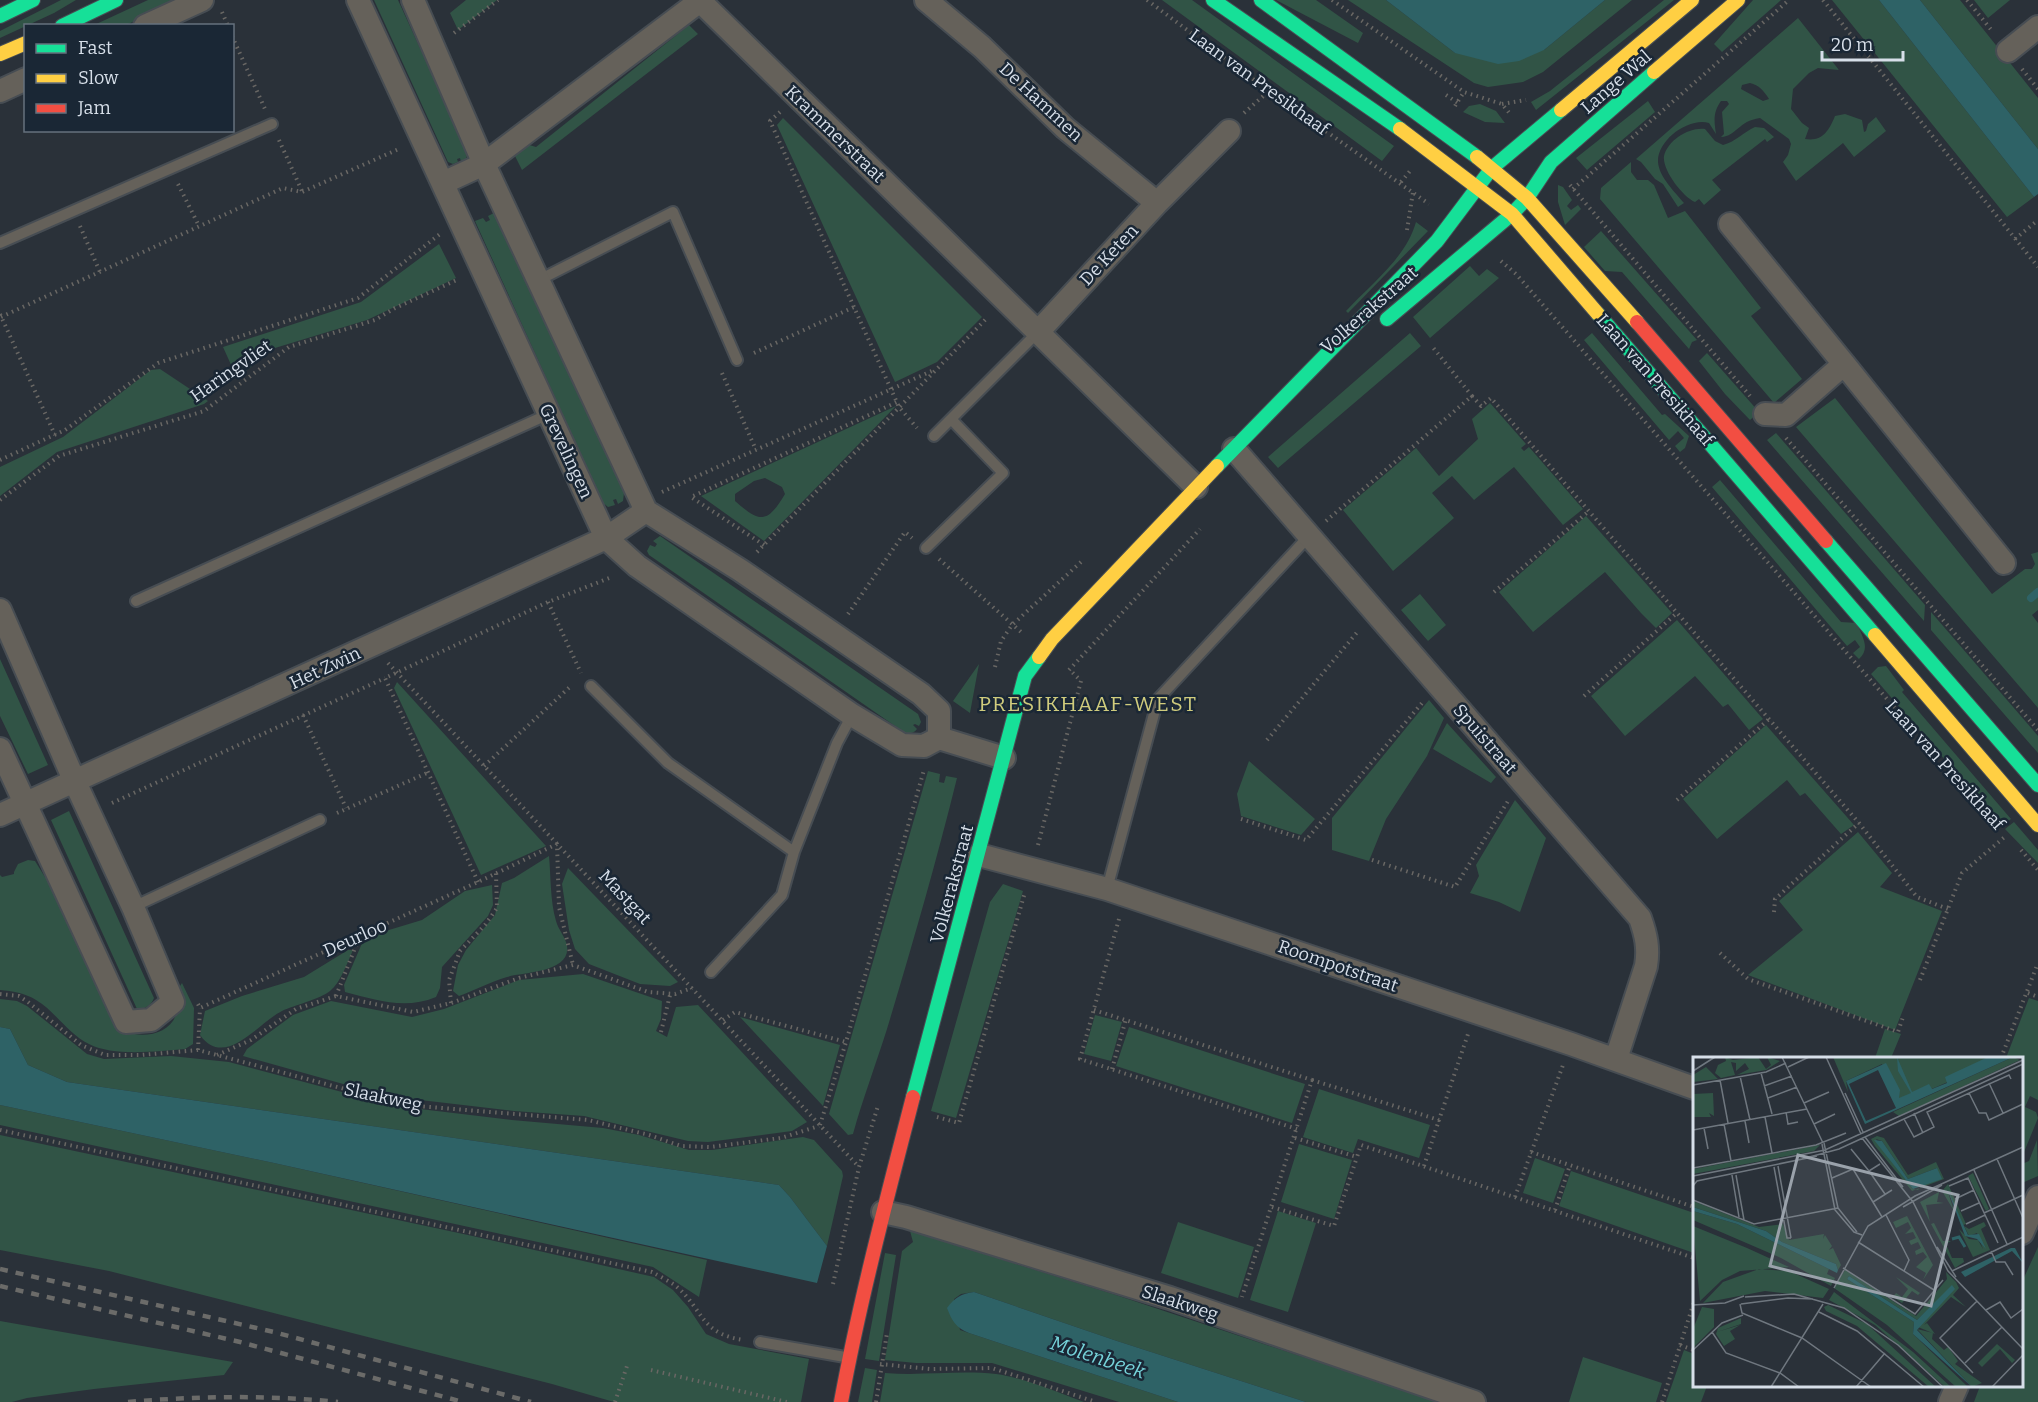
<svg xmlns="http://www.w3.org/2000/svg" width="2038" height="1402" font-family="Bitter,serif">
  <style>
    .green { fill: #315446; fill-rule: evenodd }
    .water { fill: #2e6266 }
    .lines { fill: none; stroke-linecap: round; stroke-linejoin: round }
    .stream { stroke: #2e6266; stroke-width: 8 }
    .lane-casing { stroke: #474d53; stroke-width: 14 }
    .street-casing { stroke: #474d53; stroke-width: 26 }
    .fast-casing { stroke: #474d53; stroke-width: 16 }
    .slow-casing { stroke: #474d53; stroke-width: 16 }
    .jam-casing { stroke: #474d53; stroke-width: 16 }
    .path { stroke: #696764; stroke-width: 4; stroke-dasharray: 1.5 4.5; stroke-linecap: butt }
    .lane { stroke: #65615a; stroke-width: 10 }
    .street { stroke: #65615a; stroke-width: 22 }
    .fast { stroke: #16e098; stroke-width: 14 }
    .slow { stroke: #ffcf43; stroke-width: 14 }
    .jam { stroke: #f24e42; stroke-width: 14 }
    .rail { stroke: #6b6b69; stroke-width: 4.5; stroke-dasharray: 8 8; stroke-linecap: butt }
    .labels { text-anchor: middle; stroke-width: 5; stroke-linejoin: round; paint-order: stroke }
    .street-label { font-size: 18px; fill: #d7dfe9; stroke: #1a2735 }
    .water-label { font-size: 20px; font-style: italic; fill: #76d3da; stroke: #1a2735 }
    .quarter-label { font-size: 21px; letter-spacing: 1.5px; fill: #d0cc7d; stroke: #1a2735 }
    .inset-river { fill: none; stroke: #2e6266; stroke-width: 3 }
    .inset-road { fill: none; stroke: #6f777f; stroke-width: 1.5 }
    .view { fill: #9aa2ab; fill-opacity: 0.15; stroke: #9aa2ab; stroke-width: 3 }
    .inset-edge { fill: none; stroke: #d7dfe9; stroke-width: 3 }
  </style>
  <rect width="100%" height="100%" fill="#2a3139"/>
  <path class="green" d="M61 0H76L54 13 0 38V31Z
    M148 0H182L126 25 92 26Z
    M374 0H398L463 142 468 152 466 159 461 161 460 158 457 159 458 162 453 164 448 162Z
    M466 0H497L458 30 450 13Z
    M1162 0H1192L1394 146 1382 161Z
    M1276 0H1316L1363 33 1358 43Z
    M1348 0H1386L1455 53 1544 50 1605 0H1632L1543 72 1523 82 1488 87 1474 83Z
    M1664 0H1674L1536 110 1531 102 1550 91Z
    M1753 0H1781L1722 52 1714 44Z
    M1832 0H1879L2034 197 2007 217Z
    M1920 0H1960L2038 98V149Z
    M1974 0H2010L1988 18Z
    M1798 18 1839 70 1818 68 1809 73 1793 89 1791 109 1802 123 1809 128 1805 139C1822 142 1829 131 1835 116L1845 114 1862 120 1864 132 1866 131 1868 124 1876 117 1886 131 1854 157 1843 143 1796 181 1783 162 1788 155 1791 144 1789 139 1760 118C1738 121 1737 136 1721 137L1724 134 1722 112 1729 104 1727 101H1721C1713 112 1714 121 1716 134L1709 123C1689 117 1657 140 1658 162 1659 177 1675 192 1684 203L1678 207 1663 184 1655 179 1641 162 1636 159ZM1750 83C1759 85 1764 91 1769 99L1763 101 1741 89 1742 85Z
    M689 25 698 34 522 170 514 154 526 144 536 147Z
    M1648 101 1655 112 1587 170 1576 158Z
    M1480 104 1496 111 1505 123 1485 122 1463 112 1469 106Z
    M783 118 982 317 937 362 895 382 777 125Z
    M1755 127 1764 128 1774 137 1767 142 1765 139 1712 180 1721 190 1704 205 1699 199 1695 202C1683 197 1662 170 1664 156 1668 140 1689 127 1705 129L1715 141 1723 145C1735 142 1744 132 1755 127Z
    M1631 162V172L1637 180H1648L1654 185 1668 218 1685 211 1761 308 1751 316 1802 379 1774 403 1600 199 1601 188Z
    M1558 185 1563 187 1572 200 1567 206 1571 210 1578 205 1581 209 1565 225 1558 202Z
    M496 212 624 493 623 501 618 504 616 499 613 500 615 505 608 507 603 503 475 221 483 218 486 222 490 220 488 216Z
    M1416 222 1428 231 1348 313 1346 311C1371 284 1406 258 1416 222Z
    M1601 231 1697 340 1692 342 1689 349 1622 272 1605 271 1584 247Z
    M439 244 456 278 367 320 275 348 237 378 223 347 361 302Z
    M1470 266 1479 276 1487 269 1499 278 1430 338 1413 317Z
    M1410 333 1421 346 1278 468 1268 457Z
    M1592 333 1662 415 1665 414 1689 436 1685 448 1680 452 1675 446 1684 438 1678 431 1669 440 1584 340Z
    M1707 353 1759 412 1750 420 1725 394 1699 361Z
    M160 369 208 401 204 404 57 452 0 496V467L63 437 151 370Z
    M1835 398 1992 594 2025 569H2032L2035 564 2031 554 2038 552V610L2032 615 2038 623V708L1796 427Z
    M1490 403 1526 444 1521 448 1524 451 1529 447 1583 509 1563 525 1514 467 1474 500 1452 476 1432 493 1454 518 1393 571 1343 510 1416 448 1439 476 1478 439 1472 419Z
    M896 406 764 541 701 496ZM765 478 782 487 785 494C767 524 760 523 735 501V494L754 481Z
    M1776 433 1925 605 1924 621 1767 440Z
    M1720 480 1841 622 1857 623C1862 637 1871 648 1859 659L1853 653 1860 647 1855 640 1847 646 1712 487Z
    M1586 516 1672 613 1656 628 1641 613 1605 572 1533 632 1499 592Z
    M660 536 918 714 921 722 919 726 915 724 913 725 917 729C914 733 911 734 905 733L649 555 647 551 650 545 655 547 657 544 653 541Z
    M1420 594 1446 625 1428 641 1401 610Z
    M1931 612 2038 736V753L1931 630Z
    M1677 620 1763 719 1749 730 1728 704 1723 707 1695 676 1625 736 1591 696Z
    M0 659 48 765 28 774 0 716Z
    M979 664 970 713 953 701Z
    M1886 666 1904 690 1902 692 2011 819 2002 826 1871 674 1878 667Z
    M397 682 546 846 481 875 394 688Z
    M1429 700 1444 718 1427 756 1386 819 1369 861 1332 850V818Z
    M1447 723 1496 777 1491 783 1433 749Z
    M1766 725 1854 825 1841 834 1805 793 1800 796 1787 780 1717 839 1683 799Z
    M1249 761 1315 819 1301 835 1241 816 1237 794Z
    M928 771 940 774 939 782 944 783 946 776 957 778C936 863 912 946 887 1029 876 1064 863 1098 853 1134L848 1135 829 1114Z
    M1515 800 1546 838 1520 912 1499 902 1470 893 1479 876 1476 865Z
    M69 811 154 998C151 1006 145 1009 137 1009L51 820Z
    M2014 822 2038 850V863L2005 829Z
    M1858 832 1892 873 1880 887 1942 911 1895 1030 1748 975 1803 930 1779 901Z
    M549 856C551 877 550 900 556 921 558 929 566 938 567 946 571 973 523 972 507 977 490 982 475 990 459 996L453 991 458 965 466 950 495 915 502 883 514 878Z
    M28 860 35 861 45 877 48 876 127 1032C145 1039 174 1033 177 1010 179 997 174 994 182 983L194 1008 193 1044 185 1049C158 1051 114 1057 89 1044 68 1034 55 1011 36 1000 25 993 12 991 0 990V875L2 877 14 874V872L18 864Z
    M568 868 678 982 670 986 640 984 589 964 575 949 569 930 562 884Z
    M1003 884 1023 891 956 1118 931 1111 990 902Z
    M492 885 493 905 488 916 442 967 440 988 436 997C405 1010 376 1000 345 992L344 985 363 941 369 936 422 920 465 891Z
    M348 950H353C347 963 341 982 330 991 320 999 295 1005 282 1011 259 1022 225 1070 200 1035L205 1011 242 996 304 977Z
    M583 974 662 1001 661 1019 656 1031 667 1037 676 1007 698 1005 807 1122 792 1131 708 1142 688 1141 584 1116 514 1111 386 1096 243 1056 247 1049 293 1015 331 1001 412 1017 444 1009 519 980Z
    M2029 998 2038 1001V1100L2030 1096 2025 1107 2036 1112 2038 1118 2022 1157V1058H2006Z
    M0 999 17 1001 27 1006 87 1054 104 1059 171 1056 229 1062 395 1106 512 1120 603 1128 639 1135 689 1150H712L803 1137 814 1140 842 1171 843 1176 827 1246 790 1197 779 1185 67 1082 28 1065 10 1029 0 1027Z
    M1095 1015 1122 1022 1111 1061 1084 1054Z
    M740 1017 840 1045 823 1106Z
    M1129 1027 1305 1084 1292 1123 1116 1066Z
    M1885 1029 1901 1034 1891 1058H1875Z
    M1319 1089 1430 1125 1419 1158 1358 1139 1353 1153 1303 1137Z
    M0 1105 274 1163 707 1260 699 1297 653 1267 0 1125Z
    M0 1135 468 1235 654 1277 673 1290 688 1307 706 1334 729 1344 809 1359 801 1402H614L552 1384 109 1271 0 1250Z
    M2037 1140 2038 1176 2022 1183V1164L2029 1161Z
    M1299 1144 1352 1160 1334 1219 1281 1202Z
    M1535 1158 1565 1169 1553 1203 1523 1193Z
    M1571 1171 1694 1213V1253L1559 1206Z
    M1278 1211 1316 1223 1288 1312 1250 1300Z
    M1178 1222 1254 1247 1238 1298 1161 1273Z
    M910 1231 1113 1294 1439 1402H1306L1117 1341 974 1292 961 1294 954 1299 960 1330 1178 1402H1119L992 1363H916L885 1360 902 1251 913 1242Z
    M2038 1247V1402H1974L1980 1386H2022V1282Z
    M885 1253 896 1255 879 1361 865 1359Z
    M0 1321 233 1362 224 1375 94 1389 27 1398 12 1402H0Z
    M1684 1350 1694 1354V1386H1707L1701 1402H1666Z
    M1583 1357 1662 1383 1656 1402H1569Z
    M865 1368 877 1370 872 1402H858Z
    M885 1373C922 1376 959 1370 996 1374 1025 1378 1056 1392 1084 1402H880Z"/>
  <path class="water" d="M1386 0H1605L1544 50 1519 61 1498 64 1455 53Z
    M1879 0H1920L2038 149V194L2034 197Z
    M0 1027 10 1029 28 1065 67 1082 779 1185 790 1197 827 1246 817 1283 274 1163 0 1105Z
    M974 1292 1117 1341 1306 1402H1178L969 1333C956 1328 952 1321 947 1308 955 1297 961 1294 974 1292Z"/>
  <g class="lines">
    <path class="stream" d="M2031 598 2038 592"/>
    <g class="lane-casing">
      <path id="lane" d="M0 243 272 124
        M539 280 673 212 737 360
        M934 436 1038 332
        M926 548 1003 473 951 419
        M136 601 549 414
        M591 686 668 763 794 852 782 895 711 972
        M794 852 837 743 852 715
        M1107 889 1158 699 1310 535
        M133 907 320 820
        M760 1342 845 1357"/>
    </g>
    <g class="street-casing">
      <path id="street" d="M358 0 606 538 637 566 852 715 902 745 924 746 939 738V711L921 694 740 570 646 511 484 164 413 0
        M926 0 982 47 1065 128 1157 203
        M145 26 202 0
        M2008 51 2038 27
        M0 91 26 79
        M443 183 484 164 700 1 1196 487
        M1730 224 1844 364
        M1038 332 1157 203 1229 131
        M1765 414 1786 415 1844 364 2004 563
        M1234 449 1640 918C1646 935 1649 948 1646 966L1616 1059
        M0 610 75 782 133 907 173 1002 151 1020 126 1022 0 749
        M939 738 1004 758
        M0 815 606 538 646 511
        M979 855 1107 889 1571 1044 1694 1088
        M883 1212 906 1217 1170 1298 1474 1402
        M2022 1233 2038 1197
        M1950 1402 1957 1386"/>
    </g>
    <g class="fast-casing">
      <path id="fast" d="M1213 0 1400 129
        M1261 0 1477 157
        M0 16 33 0
        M62 26 116 0
        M1598 314 1875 635
        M1387 319 1512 214 1527 198 1551 162 1654 72
        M1217 466 1437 241 1492 168 1561 110
        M1826 541 2038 785
        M913 1097 1025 676 1039 657"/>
    </g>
    <g class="slow-casing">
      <path id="slow" d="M0 54 26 43
        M1654 72 1738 0
        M1561 110 1692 0
        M1400 129 1512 214 1598 314
        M1477 157 1527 198 1637 322
        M1875 635 2038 825
        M1039 657 1052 639 1217 466"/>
    </g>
    <g class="jam-casing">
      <path id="jam" d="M1637 322 1826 541
        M841 1402C860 1299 887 1198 913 1097"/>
    </g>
    <path class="path" d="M1147 0 1269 91 1429 204
      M1332 0 1464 92 1502 104 1511 115
      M1823 0 2038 267
      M1967 0 1993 32
      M222 12 228 26
      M454 33 498 0
      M232 36 265 109
      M2022 69 2038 89
      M1446 95 1458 103
      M1502 104 1526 100
      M1455 106 1464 92
      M780 112 770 121 899 407 917 428
      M1244 113 1269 91
      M279 140 302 191
      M1401 182 1410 171
      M178 184 199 226
      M1570 185 1750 396
      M1573 189 1789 0
      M80 226 100 272
      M1407 230 1413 192
      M2015 239 2038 220
      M1501 261 1516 274 1908 723
      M0 314 55 435
      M1 317 283 188 302 192 401 148
      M754 353 854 307
      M722 373 756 450
      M1472 396 1481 406 1491 398 1859 823 1917 897 1948 909
      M1786 438 2038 730
      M0 460 65 430 158 363 358 298 440 234
      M662 492 934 370
      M0 500 59 456 204 411 289 347 375 320 395 308 459 279
      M1326 521 1472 396 1431 345
      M764 545 691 497 897 402
      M757 552 987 318
      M939 559 1021 632
      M1494 592 1589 511
      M548 602 581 673
      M848 614 905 532 912 538
      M388 663 859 1167
      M995 667 1001 641 1012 625 1081 562
      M1069 670 1200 529
      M1584 696 1677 613
      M303 715 346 808
      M1267 740 1359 630
      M484 766 572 685
      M1677 800 1769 719
      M112 803 385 678
      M337 813 427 773
      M1241 819 1306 840 1422 703
      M1038 845 1081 681 1070 670
      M2021 850 2038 870
      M1372 860 1455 887 1508 801
      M478 882 385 678 548 602 612 577
      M1774 912 1775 899 1859 823
      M1119 919 1080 1059 1297 1129
      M1720 953 1748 979 1898 1032 1903 1017
      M1920 980 1962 873 2007 835
      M2028 993 2038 997
      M0 994 19 996 28 1002 81 1045 105 1055H141L198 1050 405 1105 588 1120 649 1135 681 1146 710 1147 781 1138 819 1126
      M336 996 359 938
      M451 1003 449 980 460 951 485 925 497 908 496 873
      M198 1004 200 1008 478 882 557 844 559 907 573 965
      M1094 1010 1312 1080 1242 1297
      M723 1020 735 1012 846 1042
      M661 1032 670 995
      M198 1050 200 1008
      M217 1055 251 1040 296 1009 336 996 413 1012 451 1003 519 978 573 965 648 992 675 994 692 988
      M2001 1058 2038 963
      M1112 1069 1126 1019
      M1312 1080 1439 1120 1468 1034
      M937 1117 959 1123 1025 892
      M820 1125 846 1042 924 770
      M0 1130 652 1272C659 1276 669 1281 676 1286 704 1310 700 1334 744 1340
      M1295 1138 1357 1157 1361 1145 1694 1258
      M1531 1152 1694 1207
      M1424 1166 1439 1120
      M1515 1197 1563 1065
      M1272 1207 1334 1226 1357 1157
      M1555 1210 1570 1165
      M833 1284 859 1167 878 1106
      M1680 1345 1694 1350
      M880 1364 930 1369 992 1368 1096 1402
      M651 1370 787 1402
      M615 1402 628 1363
      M876 1402 887 1333
      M1662 1402 1694 1302"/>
    <use href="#lane" class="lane"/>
    <use href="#street" class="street"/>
    <use href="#fast" class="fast"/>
    <use href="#slow" class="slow"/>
    <use href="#jam" class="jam"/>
    <path class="rail" d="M0 1269 274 1332 531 1402
      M0 1286 240 1342 463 1402
      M128 1402C198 1396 268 1395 338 1402"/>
  </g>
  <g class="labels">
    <g class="street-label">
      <text transform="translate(1259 82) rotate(36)" y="6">Laan van Presikhaaf</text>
      <text transform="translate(1616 82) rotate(-41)" y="6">Lange Wal</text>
      <text transform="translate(1041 102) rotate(43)" y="6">De Hammen</text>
      <text transform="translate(835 134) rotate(44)" y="6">Krammerstraat</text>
      <text transform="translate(1109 255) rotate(-47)" y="6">De Keten</text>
      <text transform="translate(1369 310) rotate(-41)" y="6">Volkerakstraat</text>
      <text transform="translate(231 371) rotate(-35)" y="6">Haringvliet</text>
      <text transform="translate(1655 380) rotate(49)" y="6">Laan van Presikhaaf</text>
      <text transform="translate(566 451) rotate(65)" y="6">Grevelingen</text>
      <text transform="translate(325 668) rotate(-25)" y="6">Het Zwin</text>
      <text transform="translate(1485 739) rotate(49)" y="6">Spuistraat</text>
      <text transform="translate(1945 765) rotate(48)" y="6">Laan van Presikhaaf</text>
      <text transform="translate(952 884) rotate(-75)" y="6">Volkerakstraat</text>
      <text transform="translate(625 897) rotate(47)" y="6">Mastgat</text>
      <text transform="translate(355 938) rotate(-24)" y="6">Deurloo</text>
      <text transform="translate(1338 966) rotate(19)" y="6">Roompotstraat</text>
      <text transform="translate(383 1097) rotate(12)" y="6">Slaakweg</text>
      <text transform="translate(1180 1303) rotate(18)" y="6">Slaakweg</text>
    </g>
    <g class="water-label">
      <text transform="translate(1098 1357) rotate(18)" y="7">Molenbeek</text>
    </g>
    <g class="quarter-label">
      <text x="1088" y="711">PRESIKHAAF-WEST</text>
    </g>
  </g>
  <g transform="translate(1693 1057)">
    <rect width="330" height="330" fill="#2a3139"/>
    <path d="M32 0 40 3 65 0 73 12 78 8 74 0 87 4 73 13 44 18 56 12 52 6 43 14V6L38 5 42 18 28 21 22 16 25 8 33 4ZM140 0H313L206 46 189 7 153 24 155 35ZM320 0 327 3 206 59 200 55ZM13 10 25 22 0 25V18ZM20 36 21 59 16 56 18 60H0V37ZM184 79 191 81 215 118 243 105 251 122 219 134 182 89 178 82ZM183 82 189 84 215 122 244 111 225 133 220 132ZM127 88 121 94 0 117 1 112ZM280 116 296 152 293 154 275 119ZM255 127 273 167 270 168 254 132 261 154 249 134ZM246 135 244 145 251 146 233 148 237 165 227 145ZM0 144 66 170 90 167 96 183 131 177 130 182 132 178 139 189 136 193 140 191 148 208 145 213 143 207 89 185 73 174 0 150ZM0 154 44 167 136 212 134 217 142 221 138 229 88 201 0 163ZM214 159 240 208 230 223 233 216 223 210 234 200 230 195 223 198 222 194 228 191 225 185 218 188 216 184 223 181 220 175 212 177 218 171 215 165 203 171 200 165ZM291 165 293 169 288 172 297 193 280 200 266 172 276 182 285 183 290 192 284 176 276 179 271 169 276 172ZM241 166 250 184H258L253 187 259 201H270L271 205 262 211 238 167ZM0 169 54 191 96 210 47 214 29 223 7 244ZM66 212 96 214 136 232 130 241 72 234 10 246 30 225ZM152 213 223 259 254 222 253 215 263 225 266 231 260 238 273 250 258 240 231 268 234 266 242 277 225 270 259 234 260 229 224 263 156 219 154 222 221 265 220 277 275 330H263L194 268 141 231ZM203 220 227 236 225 238 219 234 209 246 200 240 203 236 209 240 215 232ZM141 235 220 295 258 330H252L182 268 136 243ZM135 248 174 267 243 330H236L164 269 133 254 131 250ZM9 250 21 252V270L0 291V272ZM48 261V267L24 275 47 268 37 274 42 282 31 289 23 277 25 271ZM224 272 240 276 239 282 251 293 255 290 258 294 265 304 262 307 289 326 279 330ZM304 287 322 303 319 306 307 292 289 310 285 306Z" fill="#315446" fill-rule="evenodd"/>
    <path d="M204 0 219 35 236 27 239 32 254 26 252 20 295 0H320L172 67 153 24 193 6 207 33 206 41 218 36 205 14ZM185 13 203 51 173 64 156 27ZM181 83 189 84 215 122 244 111 249 122 220 132ZM254 131 275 178 286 177 293 192 284 182 272 179ZM0 150 73 174 89 185 143 207 145 213 144 216 44 167 0 154ZM318 191H322L330 206 319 194 272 220 268 215ZM156 219 224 263 259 228 262 232 224 273 279 330 220 277 221 265 154 222Z" fill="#2e6266" fill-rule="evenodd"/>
    <path class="inset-river" d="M259 182 266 180 272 190"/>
    <path class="inset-road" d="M89 0 130 86M133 0 168 77M95 10 116 0M0 14 22 0M68 16 79 57M47 19 57 63M27 23 35 66M296 26 310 56M0 28 73 15 93 6M71 29 99 19M152 36 170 75M276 36 286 56H293L296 63 330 47M75 41 104 30M111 46 136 35M93 55 95 67 105 65M221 56 230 76M72 60 79 96M211 62 221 80 241 70 234 55 316 18 318 22M52 64 56 86M31 67 38 104M121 67 142 57M11 71 15 92M0 73 114 52M172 80 210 130M169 81 220 145 255 214 330 292M131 86 145 151 164 175M129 87 142 153 161 175 169 178M158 92 176 114 187 107M109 102 146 92 330 7M304 102 330 161M85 109 98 181M81 110 94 181H98M0 111 123 88 153 76M281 113 314 187M176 114 192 137M39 118 46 160M43 118 51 163M0 119 132 93 330 3M139 121 160 112 189 160M0 129 4 124 124 99M256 129 275 121 305 186M262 142 281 133M0 143 61 167 145 151M180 145 199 133M210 150 249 128M268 154 286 146M291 156 330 138M193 158 216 203 211 214M273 167 292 158M165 185 241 233M244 190 263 220M298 194 303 205H312L320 218M150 211 222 257 250 223M259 214 330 180M141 231 175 169 222 139 330 90M52 240 101 237 151 251 205 288 250 330M47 247 49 256 109 281 178 330M48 247 95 241 120 242M0 248 32 246 51 239M293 253 307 245 318 261 330 252M126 255 164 274 231 330M19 275 33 296 87 316 106 330M0 293 29 266 50 258M272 306 309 270M280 316 247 281 284 244M78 330 130 247M163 330 192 296M299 330 330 298"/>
    <path class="view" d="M105 98 265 138 238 249 77 209Z"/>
    <rect width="330" height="330" class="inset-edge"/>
  </g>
  <rect x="24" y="24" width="210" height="108" fill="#1a2735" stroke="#66717d" stroke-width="1.5"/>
  <rect x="36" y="44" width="30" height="9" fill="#16e098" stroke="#66717d" stroke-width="1.5"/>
  <text x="78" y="54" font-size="18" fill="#d7dfe9">Fast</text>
  <rect x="36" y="74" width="30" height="9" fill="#ffcf43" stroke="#66717d" stroke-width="1.5"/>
  <text x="78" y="84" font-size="18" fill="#d7dfe9">Slow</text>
  <rect x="36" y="104" width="30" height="9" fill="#f24e42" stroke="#66717d" stroke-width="1.5"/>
  <text x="78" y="114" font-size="18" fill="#d7dfe9">Jam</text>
  <path d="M1822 51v9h81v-9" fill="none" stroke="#d7dfe9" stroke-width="3"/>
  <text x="1831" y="51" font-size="18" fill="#d7dfe9" stroke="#1a2735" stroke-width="4.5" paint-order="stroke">20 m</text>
</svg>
